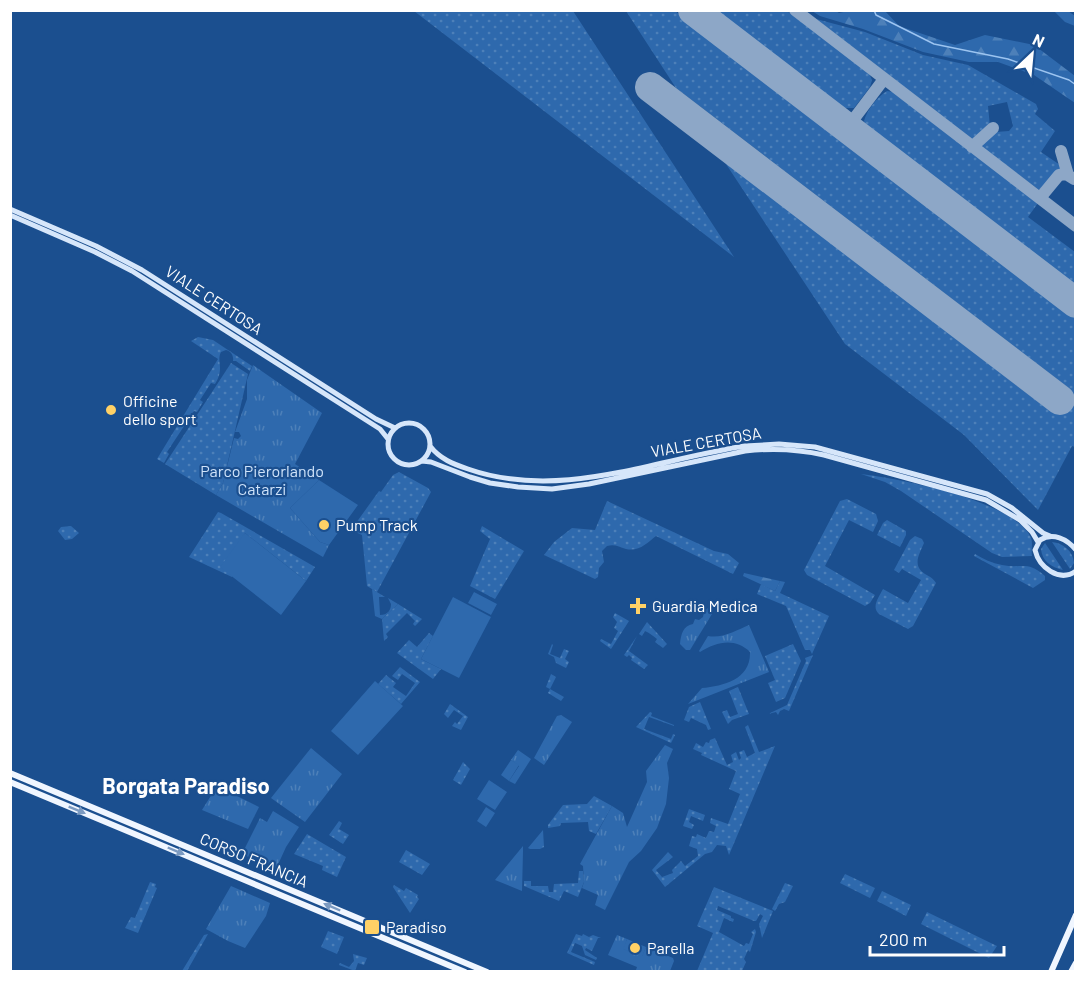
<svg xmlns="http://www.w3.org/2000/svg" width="1086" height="982" font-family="Barlow,sans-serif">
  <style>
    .grass { fill: url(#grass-dots) }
    .forest { fill: url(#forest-firs) }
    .park { fill: url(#park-tufts) }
    .pitch { fill: #2e69ad }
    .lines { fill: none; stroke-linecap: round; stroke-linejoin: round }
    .stream { stroke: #9cc4f0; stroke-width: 1.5 }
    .taxiway { stroke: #8da7c7; stroke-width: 12 }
    .runway { stroke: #8da7c7; stroke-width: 30 }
    .secondary { stroke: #d6e6fa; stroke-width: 5 }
    .primary { stroke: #f0f6ff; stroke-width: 6 }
    .oneway { fill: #7b9ac1 }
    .poi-dot { fill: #ffd166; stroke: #1b4f8f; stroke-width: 2 }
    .labels { text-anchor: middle; stroke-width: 4.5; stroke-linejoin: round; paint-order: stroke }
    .street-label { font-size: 16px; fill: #fff; stroke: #1b4f8f }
    .poi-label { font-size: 16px; fill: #fff; stroke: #1b4f8f; text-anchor: start }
    .park-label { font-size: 16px; fill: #cfe3fa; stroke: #1b4f8f }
    .district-label { font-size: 22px; font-weight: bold; fill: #fff; stroke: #1b4f8f }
  </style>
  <defs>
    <pattern id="grass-dots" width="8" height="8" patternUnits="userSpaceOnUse" patternTransform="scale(1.5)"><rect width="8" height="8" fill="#2e69ad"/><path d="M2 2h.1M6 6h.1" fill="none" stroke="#4d80b9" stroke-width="1.8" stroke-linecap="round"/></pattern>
    <pattern id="forest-firs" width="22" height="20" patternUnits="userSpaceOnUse" patternTransform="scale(1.5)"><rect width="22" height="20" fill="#2e69ad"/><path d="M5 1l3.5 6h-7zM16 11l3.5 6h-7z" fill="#4d80b9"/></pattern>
    <pattern id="park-tufts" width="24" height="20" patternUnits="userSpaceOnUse" patternTransform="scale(1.5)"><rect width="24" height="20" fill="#2e69ad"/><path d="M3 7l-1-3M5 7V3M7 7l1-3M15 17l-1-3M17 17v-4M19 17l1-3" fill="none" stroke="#4d80b9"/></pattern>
  </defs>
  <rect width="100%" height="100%" fill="#1b4f8f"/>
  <path class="grass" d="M414 11H573L734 257Z
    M626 11H675L1075 316V447L1072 446 1038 510 964 435 845 344 724 161 1053 413 1070 389 676 88Z
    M714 11H787L869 73 872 80 870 87 854 108H841Z
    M816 19 865 32 923 55 968 65 1036 104 1038 109 1035 114 1055 131 1041 152 1063 167 1062 169 1039 190 982 147 983 144 996 132 1009 131 1013 126 1007 102 988 106 990 127 976 140 972 139Z
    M887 91 893 92 1038 203 1028 217 1075 252V288L867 127 864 121C867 110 877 97 887 91Z
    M198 337 213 340 252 366 250 371 236 361H233C234 356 231 351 226 350L221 352C216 362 225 368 215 384L211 383 200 400 203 402 197 412 194 411 167 452 169 454 164 463 157 459 218 359 191 341Z
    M231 363 248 374 223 483 216 495 165 464Z
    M399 472 428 488 431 492 377 592 367 586 362 535 351 530 379 491 381 492 393 475Z
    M861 474C897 478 1016 501 1031 538 1033 543 1031 551 1032 556L1002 557 992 553 901 491 885 482Z
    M847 499 876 514 878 521 873 532 849 520 825 566 875 595 870 603 865 606 807 575 804 570 840 501Z
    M607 501 714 551 728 554 739 563 733 574 656 536C647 543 639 552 626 549 619 547 615 544 607 546L602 551 604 562 599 568 598 577 595 579 544 555 554 542 572 528 595 530Z
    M218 512 221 513 315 567 306 581 245 533 232 577 189 557Z
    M887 520 906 531V535L900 547 877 535 883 523Z
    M71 526 79 533 72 539 65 540 58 531 61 527Z
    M482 526 524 551 495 599 470 586 490 539 480 531Z
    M915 536 922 539 924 543C919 555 912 565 925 574 930 577 933 578 936 583L913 626 908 629 879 614C871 607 879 597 883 589L908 603 921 580 902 569 899 573 894 570 910 540Z
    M1052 542C1063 543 1073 551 1074 563L1070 569Z
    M1045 543 1063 570C1051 567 1042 561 1041 549Z
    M975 554C983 559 992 563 1002 565 1022 569 1027 560 1045 576V580L1033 588 974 556Z
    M780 581 785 582 780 593 829 616 812 654 810 650H805L786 606 757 594 761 584 775 591Z
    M398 604 422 619 415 626 413 624 415 621 407 613 386 634 388 637 384 641 382 619Z
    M615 613 629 621 611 649 600 641 601 639 611 644 618 631 614 628 617 622 613 617Z
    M647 622 667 644 663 648 655 642 657 639C653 636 650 633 645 631L642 636 639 634Z
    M429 633 433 636 421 659 441 669 433 679 397 653 409 640 417 647Z
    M637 636 629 651 648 665 644 669 631 660 632 658 629 655 627 657 624 655Z
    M552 644 553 645 550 654 560 658 564 649 569 651 565 659 569 662 566 668 556 663 554 657 548 654Z
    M793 644 801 661 785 698 776 702 768 683 775 680 765 656Z
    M813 655 789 711 784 709 780 711 778 715 776 712 768 714 787 705 806 661 805 658Z
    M400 667 420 682 401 704 378 684 386 675 396 683 393 687 406 696 415 683 402 674 398 680 392 676Z
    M551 674 556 677 550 689 564 697 561 701 548 693 550 689 546 687Z
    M738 687 749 714 732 720 728 724 722 712 727 710 730 717 738 714 729 691Z
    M700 702 711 729 708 730 706 725 691 718 689 722 684 720 689 707Z
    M450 704 468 717 461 730 452 726 455 722 457 724 463 716 454 710 448 718 444 714Z
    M650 712 652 713 651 716 674 725V726L649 717 644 729 671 739 673 734 675 735 671 743 636 727Z
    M748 725 759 752 775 746 729 855 726 846 717 845 712 852 705 854 665 887 652 870 668 852 673 857 656 870 662 877 673 873 672 870 681 861 685 866 698 856 697 849 689 846 692 836 696 837 697 834 706 838 709 831 714 832 716 826 710 823 711 818 728 824 740 794 729 789 736 771 701 755 702 753 693 749 696 743 703 747 706 742 709 743 710 740 715 738 727 765 733 762 731 755 736 752 739 760 741 758 739 752 744 750 747 757 755 753 745 727Z
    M463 762 470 769 461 785 453 780Z
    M594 796 612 806 596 834 589 831 588 822 561 823 560 826 548 828V825L563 805 587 804Z
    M689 809 705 815 703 821 691 816 689 822 694 825 692 829 683 826Z
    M339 821 342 823 339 829 349 835 343 844 329 835Z
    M307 834 346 857 337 877 322 870 323 866 294 854Z
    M406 850 430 864 422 875 399 862Z
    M579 871H583L584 882 578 897 564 891 559 901 524 886V881H531V886H548L549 892H553L554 884 578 883Z
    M845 874 875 888 870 898 840 883Z
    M150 882 156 884 155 887 157 888 138 933 125 928 131 917 135 918Z
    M785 883 793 886 785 902 779 904 775 911 772 909Z
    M394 885 404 891 406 888 418 895 417 897 419 899 410 913 393 887Z
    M714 887 773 911 762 938 759 924 763 916 760 914 756 921H754L718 906 717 910 731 916V918L734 919 733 922 724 918 719 932 744 946 746 943 749 944 753 934 751 932 755 929 756 932 750 952 748 950 744 959 746 962 742 971H697L713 933 697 926Z
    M882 891 911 905 906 916 877 901Z
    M927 912 997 946 989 958 921 924Z
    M328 931 344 937 337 954 321 947Z
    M208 934 187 971H182L204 935Z
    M576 934 582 936 583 934 589 937 593 935 601 938H598L592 951 586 948 585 950 597 958 596 960 585 955 582 946 575 943 571 952 595 962 594 965 567 953Z
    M353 954 367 958 364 965 358 963 355 971 339 965 340 963 349 967 354 961Z"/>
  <path class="forest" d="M848 11H885L899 26 955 45 985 35 1034 45 1075 76V103L1034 75 998 62H969L923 52 863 29 820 16 812 11H836L839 13Z
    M1054 11H1068L1075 16V26L1065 22Z
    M744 573 780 581 775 591 743 576Z"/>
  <path class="park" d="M253 365 322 413 295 464 319 480 290 508 320 542 329 545 323 557 216 495 223 483 234 438 238 439 241 436 239 432H235L247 399V380Z
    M372 589 385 597H379L380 615C388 615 391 610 391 604L388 598 398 604 382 619 375 616Z
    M708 608 712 614 690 650H686L680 644C681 634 683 626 693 624L695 619 699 620 703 617 704 611Z
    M749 625 769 672 688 704 702 688C724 686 751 679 750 652 735 637 716 642 700 652L699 651 708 636C722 639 737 630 749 625Z
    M561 715 572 722 544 765 534 758 557 716Z
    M665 745 673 749 667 763 669 778 666 804 657 828 641 851 629 862 605 910 595 905 598 895 582 888 584 882 583 866 580 864 612 806 623 813 627 827 647 782 646 771Z
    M311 748 342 774 305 822 271 798Z
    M518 750 531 759 515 784 509 781 519 766 511 760Z
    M217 786 259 807 248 829 202 810Z
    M273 811 299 827 286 847 276 869 242 854 260 818 267 822Z
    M543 830 544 847 540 849H530L528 848Z
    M523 846V851L522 891 495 880Z
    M231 886 270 903 266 916 245 948 228 941 206 929Z
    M617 935 627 939 624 949 642 956 646 947 673 958 674 961 670 971H639L636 970 637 967 608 955Z"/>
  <path class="pitch" d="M319 480 358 505 329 545 320 542 290 508Z
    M245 533 306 581 281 615 220 567Z
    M474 592 497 604 491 615 468 603Z
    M453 597 491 617 459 678 421 659Z
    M375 681 403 706 358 755 331 731Z
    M511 760 519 765 509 781 501 775Z
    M489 780 507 792 495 810 477 799Z
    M486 807 495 813 486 827 477 821Z
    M627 939 646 947 642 957 623 949Z"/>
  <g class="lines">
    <path class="stream" d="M874 10 876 15 934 44 1008 59 1069 80 1076 85"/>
    <path class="taxiway" d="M795 10 1076 226
      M847 128 884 79
      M972 147 993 128
      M1061 151 1068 175
      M1040 198 1059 175 1066 174 1074 179"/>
    <path class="runway" d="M693 10 1076 303
      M650 87 1060 400"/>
    <path class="secondary" d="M10 209 96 246 142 270 376 419 395 428
      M10 215 95 252 132 271 380 429 388 439
      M388 444a21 21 0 1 1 42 0a21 21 0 1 1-42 0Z
      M430 446C440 459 453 464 468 469 560 501 653 460 745 446L779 444 815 447 987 494 1012 508 1043 533 1050 536
      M422 461 431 462 470 477 490 483 518 487 552 489 589 484 745 451C772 448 798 449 824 455L986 500 1020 520 1032 532 1038 542
      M1076 550C1067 539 1053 532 1040 540L1035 550C1039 567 1059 583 1076 571"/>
    <path class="primary" d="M10 773 487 972
      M10 782 465 972
      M1051 972 1076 915
      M1071 972 1076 963"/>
  </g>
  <defs><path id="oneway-solid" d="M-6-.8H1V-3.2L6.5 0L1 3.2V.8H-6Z" transform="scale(1.5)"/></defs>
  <g class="oneway">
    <use href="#oneway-solid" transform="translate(77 810) rotate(22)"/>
    <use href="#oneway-solid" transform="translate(176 851) rotate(23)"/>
    <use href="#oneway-solid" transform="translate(332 907) rotate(-157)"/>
  </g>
  <g class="poi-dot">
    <circle cx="111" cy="410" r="6"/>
    <circle cx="324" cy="525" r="6"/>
    <path d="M635 597h6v6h6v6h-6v6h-6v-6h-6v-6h6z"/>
    <rect x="364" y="919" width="16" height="16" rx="3"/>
    <circle cx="635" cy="948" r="6"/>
  </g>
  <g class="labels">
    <g class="street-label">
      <text transform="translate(214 300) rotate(33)" y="6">VIALE CERTOSA</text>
      <text transform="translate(706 442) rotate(-10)" y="6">VIALE CERTOSA</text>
      <text transform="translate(254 860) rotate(23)" y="6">CORSO FRANCIA</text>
    </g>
    <g class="poi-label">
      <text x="123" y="407">Officine<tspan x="123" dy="18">dello sport</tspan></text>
      <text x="336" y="531">Pump Track</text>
      <text x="652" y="612">Guardia Medica</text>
      <text x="386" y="933">Paradiso</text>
      <text x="647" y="954">Parella</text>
    </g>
    <g class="park-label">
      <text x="262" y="477">Parco Pierorlando<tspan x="262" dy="18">Catarzi</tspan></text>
    </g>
    <g class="district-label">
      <text x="186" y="794">Borgata Paradiso</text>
    </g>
  </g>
  <rect width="1086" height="982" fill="none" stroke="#ffffff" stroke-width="24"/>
  <g transform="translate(1032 54) rotate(26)" stroke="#1b4f8f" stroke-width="4.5" paint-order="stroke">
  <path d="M0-4.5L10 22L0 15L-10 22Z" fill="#ffffff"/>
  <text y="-9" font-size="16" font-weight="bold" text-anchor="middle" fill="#ffffff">N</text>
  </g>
  <path d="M870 946v9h134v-9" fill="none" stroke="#ffffff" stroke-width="3"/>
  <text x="879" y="946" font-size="18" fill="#ffffff" stroke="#1b4f8f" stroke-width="4.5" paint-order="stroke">200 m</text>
</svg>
